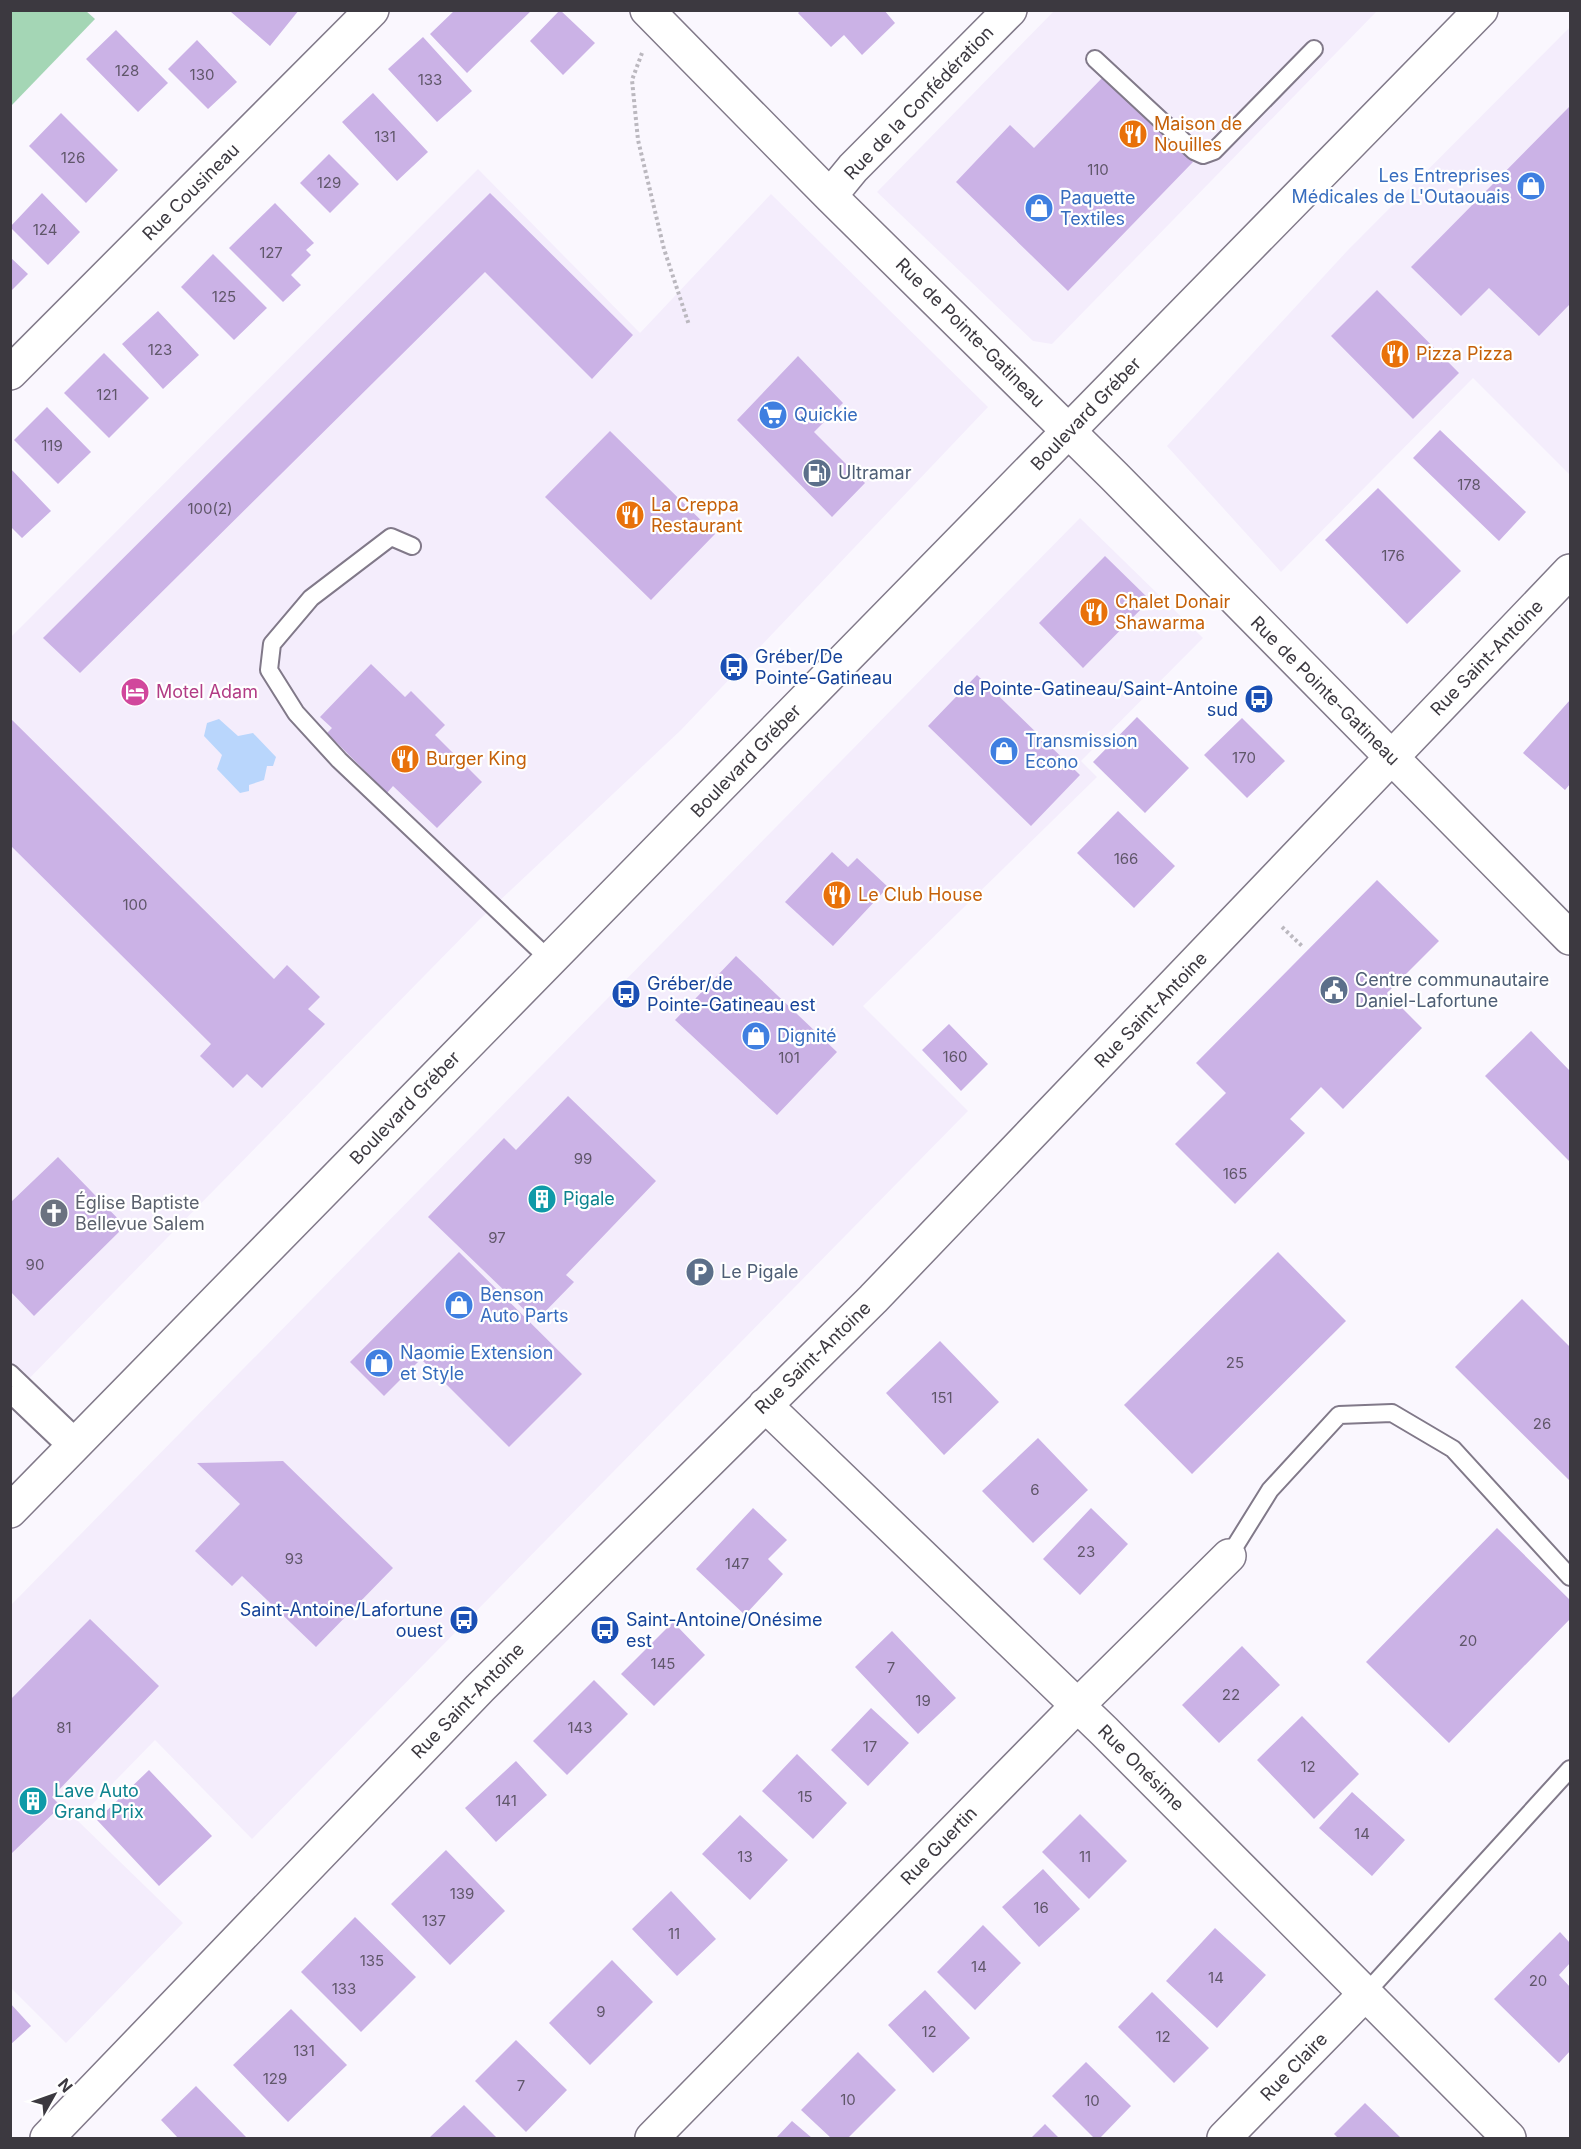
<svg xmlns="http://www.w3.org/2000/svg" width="1581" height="2149" font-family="Inter,sans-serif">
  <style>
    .built { fill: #f4edfc }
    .green { fill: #a4d6b5 }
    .water { fill: #b9d6fc }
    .building { fill: #cbb2e6 }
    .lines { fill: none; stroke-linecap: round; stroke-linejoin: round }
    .lane-casing { stroke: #817989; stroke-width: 20 }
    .street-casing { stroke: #817989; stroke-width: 36 }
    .secondary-casing { stroke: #817989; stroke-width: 36 }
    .path { stroke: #bbb8bf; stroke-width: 4; stroke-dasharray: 3 3; stroke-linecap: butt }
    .lane { stroke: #fff; stroke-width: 16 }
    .street { stroke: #fff; stroke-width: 33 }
    .secondary { stroke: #fff; stroke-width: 33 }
    .labels { text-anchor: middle; stroke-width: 4.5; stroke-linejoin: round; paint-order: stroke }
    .number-label { font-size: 15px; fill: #60576a }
    .street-label { font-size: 18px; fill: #3c3940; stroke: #fff }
    .food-label { font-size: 18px; fill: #c56008; stroke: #fff; text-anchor: start }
    .shop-label { font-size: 18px; fill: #366cbe; stroke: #fff; text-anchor: start }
    .service-label { font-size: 18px; fill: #4e5e75; stroke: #fff; text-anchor: start }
    .transit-label { font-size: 18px; fill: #164399; stroke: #fff; text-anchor: start }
    .hotel-label { font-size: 18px; fill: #b23c85; stroke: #fff; text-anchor: start }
    .culture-label { font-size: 18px; fill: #0d838f; stroke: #fff; text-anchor: start }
    .worship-label { font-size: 18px; fill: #5b616d; stroke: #fff; text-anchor: start }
  </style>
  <rect width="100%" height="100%" fill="#faf7fe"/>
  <path class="built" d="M1054 11H1377L1052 344 1033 341 877 192Z
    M1570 27V475L1473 378 1281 572 1167 446 1348 250Z
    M478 169 640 333 771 194 988 407 681 730 479 920 11 1397V637Z
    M1080 518 1203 638 1081 761 1097 777 863 1006 968 1111 252 1839 155 1740 77 1820 183 1923 66 2043 11 1988 10 1606Z"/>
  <path class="green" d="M11 10 86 11 95 19 11 106Z"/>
  <path class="water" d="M219 719 238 736 253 733 276 757 273 766H267L264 780 249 785V791L240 793 217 769 222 755 204 736 207 723Z"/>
  <path class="building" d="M232 10H299L270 46 231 12Z
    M455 10H532L467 73 430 34Z
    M560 10 595 43 563 75 530 41Z
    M801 10H884L895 23 862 55 844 35 831 47 798 13Z
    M116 30 168 83 138 112 86 59Z
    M423 37 472 91 437 122 388 69Z
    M197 40 237 82 208 109 168 69Z
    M1104 76 1193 162 1068 291 956 182 1010 125 1034 148Z
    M373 93 428 152 397 181 342 122Z
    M1570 106V304L1539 336 1489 288 1461 316 1411 267Z
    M61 113 118 170 86 203 29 146Z
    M329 154 359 184 330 213 300 183Z
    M42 193 80 232 48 265 10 227Z
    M490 193 633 335 592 379 485 272 80 673 43 638Z
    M275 203 314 243 306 250 311 255 291 275 301 285 283 302 229 248Z
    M213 254 267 308 234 340 181 287Z
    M10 257 28 274 10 292Z
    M1377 290 1459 373 1413 419 1331 336Z
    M158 311 199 355 163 389 122 344Z
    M104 353 149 398 109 438 64 393Z
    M798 356 843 403 814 432 865 483 832 517 737 420Z
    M47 407 91 452 58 484 14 440Z
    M1440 430 1526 512 1499 541 1413 458Z
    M610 431 715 534 651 600 545 497Z
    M10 468 51 511 22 538 10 526Z
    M1378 488 1461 571 1407 624 1325 540Z
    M1105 556 1150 600 1083 668 1039 623Z
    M371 664 405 697 411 691 445 725 435 735 482 782 437 828 393 786 387 793 327 733 332 728 320 717Z
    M977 675 1080 775 1031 826 928 726Z
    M1570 700V784L1565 790 1523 753Z
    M1137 717 1189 768 1145 813 1093 762Z
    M10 718 274 979 287 965 320 997 308 1009 325 1024 262 1088 247 1074 233 1088 200 1056 211 1044 10 845Z
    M1242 718 1285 761 1247 798 1204 755Z
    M1118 811 1175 866 1134 908 1077 853Z
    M832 852 848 867 857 858 888 887 833 946 785 902Z
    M1377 880 1439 941 1387 993 1422 1028 1343 1109 1321 1087 1290 1119 1305 1133 1235 1204 1175 1144 1226 1093 1196 1063Z
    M736 956 837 1052 777 1115 675 1020Z
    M949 1024 988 1064 961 1091 922 1050Z
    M1531 1031 1570 1071V1162L1485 1076Z
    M568 1096 656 1181 566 1275 574 1282 536 1321 428 1217 504 1138 516 1150Z
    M58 1157 125 1226 34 1316 10 1291V1203Z
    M459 1252 582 1374 509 1447 421 1359 384 1396 350 1362Z
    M1278 1252 1346 1321 1192 1474 1124 1405Z
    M1522 1299 1570 1347V1481L1455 1367Z
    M940 1341 999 1402 944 1455 886 1393Z
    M1038 1438 1088 1490 1033 1543 982 1491Z
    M283 1461 393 1568 316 1647 242 1576 232 1586 195 1551 240 1504 197 1463Z
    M753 1508 787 1540 768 1559 783 1574 745 1615 696 1569Z
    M1091 1508 1128 1544 1080 1595 1043 1559Z
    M1497 1528 1570 1600V1619L1449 1743 1366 1662Z
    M90 1619 159 1686 52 1797 61 1806 12 1853 10 1700Z
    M673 1622 705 1655 654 1706 621 1674Z
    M892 1631 956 1698 918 1734 855 1667Z
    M1242 1646 1280 1685 1219 1743 1182 1705Z
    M594 1680 628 1714 567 1775 533 1741Z
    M871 1708 909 1743 868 1786 831 1750Z
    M1302 1716 1359 1774 1314 1819 1257 1760Z
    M797 1754 847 1803 813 1839 762 1791Z
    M516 1761 547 1795 496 1842 465 1808Z
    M149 1770 212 1836 159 1886 97 1820Z
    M1352 1792 1405 1840 1372 1876 1319 1828Z
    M1080 1814 1127 1861 1089 1899 1042 1852Z
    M740 1815 788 1860 750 1900 702 1854Z
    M446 1850 505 1911 450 1965 391 1904Z
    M1043 1869 1080 1909 1039 1947 1002 1907Z
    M671 1891 716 1939 677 1976 632 1929Z
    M355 1917 416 1977 361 2032 301 1972Z
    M983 1925 1021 1963 975 2010 937 1972Z
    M1215 1928 1266 1975 1217 2028 1166 1981Z
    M1560 1932 1570 1943V1963L1559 1975 1570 1987V2051L1559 2063 1494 1999Z
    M612 1960 653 2002 590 2065 549 2023Z
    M925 1990 970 2038 933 2073 888 2025Z
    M1152 1992 1209 2048 1174 2083 1118 2027Z
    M10 2003 31 2026 10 2045Z
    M291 2009 347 2065 288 2122 233 2065Z
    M516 2040 567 2090 526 2132 475 2081Z
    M858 2052 896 2090 848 2138H831L801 2110Z
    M1086 2062 1131 2106 1100 2138H1094L1052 2096Z
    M196 2086 246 2137 244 2138H178L161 2120Z
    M1365 2103 1401 2138H1338L1334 2134Z
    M464 2105 497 2138H429Z
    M792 2121 812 2138H776Z
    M1045 2124 1059 2138H1031Z"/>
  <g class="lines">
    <g class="lane-casing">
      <path id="lane" d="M1095 59 1194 151 1203 155 1214 151 1314 49
        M412 546 391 537 311 598 272 644 269 670 296 713 339 760 550 960
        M10 1373 80 1440
        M10 1394 70 1451
        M1229 1556 1270 1490 1339 1415 1392 1413 1453 1449 1570 1577
        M1364 1995 1570 1769"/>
    </g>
    <g class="street-casing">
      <path id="street" d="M647 10 830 196 1114 476 1570 938
        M830 196 853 168 1010 10
        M10 373 372 10
        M765 1405 1104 1731 1509 2138
        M47 2138 480 1688 873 1299 1570 571
        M652 2138 1078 1705 1229 1556
        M1224 2138 1364 1995"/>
    </g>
    <g class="secondary-casing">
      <path id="secondary" d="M10 1511 1481 10"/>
    </g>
    <path class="path" d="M642 53 632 80 638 140 664 249 689 325
      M1282 927 1302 946"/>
    <use href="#lane" class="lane"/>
    <use href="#street" class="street"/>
    <use href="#secondary" class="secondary"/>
  </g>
  <defs>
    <g id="restaurant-disc" transform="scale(1.5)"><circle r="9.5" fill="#e8710a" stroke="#fff"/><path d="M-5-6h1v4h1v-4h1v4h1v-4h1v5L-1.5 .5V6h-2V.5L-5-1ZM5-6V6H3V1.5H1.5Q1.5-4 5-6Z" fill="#fff"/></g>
    <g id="shop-disc" transform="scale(1.5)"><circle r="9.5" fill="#3f7fe0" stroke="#fff"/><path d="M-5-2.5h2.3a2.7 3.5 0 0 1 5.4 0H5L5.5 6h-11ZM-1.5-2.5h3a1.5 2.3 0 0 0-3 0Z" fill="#fff"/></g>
    <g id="supermarket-disc" transform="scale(1.5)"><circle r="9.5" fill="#3f7fe0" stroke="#fff"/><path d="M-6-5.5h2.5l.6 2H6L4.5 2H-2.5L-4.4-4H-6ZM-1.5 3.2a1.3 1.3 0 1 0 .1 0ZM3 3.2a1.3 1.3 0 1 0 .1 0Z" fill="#fff"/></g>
    <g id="fuel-disc" transform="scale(1.5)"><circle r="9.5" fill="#5c6f8a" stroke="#fff"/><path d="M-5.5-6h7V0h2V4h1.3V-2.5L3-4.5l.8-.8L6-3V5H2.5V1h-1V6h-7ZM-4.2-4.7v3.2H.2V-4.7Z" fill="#fff"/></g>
    <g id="bus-disc" transform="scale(1.5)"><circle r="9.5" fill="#1a4fb4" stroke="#fff"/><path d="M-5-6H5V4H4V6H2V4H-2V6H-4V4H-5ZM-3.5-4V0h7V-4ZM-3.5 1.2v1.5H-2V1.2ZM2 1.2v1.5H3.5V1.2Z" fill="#fff"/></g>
    <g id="hotel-disc" transform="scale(1.5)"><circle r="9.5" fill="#d1479c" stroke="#fff"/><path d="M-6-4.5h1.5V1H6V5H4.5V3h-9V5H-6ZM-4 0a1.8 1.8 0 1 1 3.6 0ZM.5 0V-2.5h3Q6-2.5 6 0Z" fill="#fff"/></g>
    <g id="civic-disc" transform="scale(1.5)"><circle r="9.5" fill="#5c6f8a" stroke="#fff"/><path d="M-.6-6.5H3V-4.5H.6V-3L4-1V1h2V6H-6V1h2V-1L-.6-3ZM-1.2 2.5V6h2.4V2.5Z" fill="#fff"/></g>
    <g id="building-disc" transform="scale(1.5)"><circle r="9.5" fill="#0f9aa8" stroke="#fff"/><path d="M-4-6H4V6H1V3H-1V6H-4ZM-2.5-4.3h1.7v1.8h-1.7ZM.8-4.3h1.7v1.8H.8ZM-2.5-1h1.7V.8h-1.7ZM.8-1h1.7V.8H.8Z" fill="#fff"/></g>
    <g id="church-disc" transform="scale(1.5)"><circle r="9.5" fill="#6b7280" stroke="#fff"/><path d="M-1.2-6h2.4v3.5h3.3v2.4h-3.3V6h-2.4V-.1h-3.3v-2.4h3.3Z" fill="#fff"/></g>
    <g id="parking-disc" transform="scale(1.5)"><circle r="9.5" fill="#5c6f8a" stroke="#fff"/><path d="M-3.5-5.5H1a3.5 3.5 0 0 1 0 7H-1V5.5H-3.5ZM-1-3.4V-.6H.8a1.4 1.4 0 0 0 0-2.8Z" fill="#fff"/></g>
  </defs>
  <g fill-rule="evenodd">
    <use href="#restaurant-disc" x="1133" y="134"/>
    <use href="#shop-disc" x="1531" y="186"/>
    <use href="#shop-disc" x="1039" y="208"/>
    <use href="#restaurant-disc" x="1395" y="354"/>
    <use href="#supermarket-disc" x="773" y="415"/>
    <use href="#fuel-disc" x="817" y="473"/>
    <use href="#restaurant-disc" x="630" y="515"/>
    <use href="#restaurant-disc" x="1094" y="612"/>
    <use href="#bus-disc" x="734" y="667"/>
    <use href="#hotel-disc" x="135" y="692"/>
    <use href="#bus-disc" x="1259" y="699"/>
    <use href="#shop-disc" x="1004" y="751"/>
    <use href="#restaurant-disc" x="405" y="759"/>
    <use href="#restaurant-disc" x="837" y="895"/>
    <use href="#civic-disc" x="1334" y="990"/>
    <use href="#bus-disc" x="626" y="994"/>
    <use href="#shop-disc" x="756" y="1036"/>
    <use href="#building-disc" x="542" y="1199"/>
    <use href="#church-disc" x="54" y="1213"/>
    <use href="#parking-disc" x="700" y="1272"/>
    <use href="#shop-disc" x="459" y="1305"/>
    <use href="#shop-disc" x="379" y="1363"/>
    <use href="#bus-disc" x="464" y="1620"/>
    <use href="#bus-disc" x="605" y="1630"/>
    <use href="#building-disc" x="33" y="1801"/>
  </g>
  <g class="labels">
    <g class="number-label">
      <text x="127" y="76">128</text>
      <text x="202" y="80">130</text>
      <text x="430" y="85">133</text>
      <text x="385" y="142">131</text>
      <text x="73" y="163">126</text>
      <text x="1098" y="175">110</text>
      <text x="329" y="188">129</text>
      <text x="45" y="235">124</text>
      <text x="271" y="258">127</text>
      <text x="224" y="302">125</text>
      <text x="160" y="355">123</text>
      <text x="107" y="400">121</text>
      <text x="52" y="451">119</text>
      <text x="1469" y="490">178</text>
      <text x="210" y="514">100(2)</text>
      <text x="1393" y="561">176</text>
      <text x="1244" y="763">170</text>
      <text x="1126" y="864">166</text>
      <text x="135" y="910">100</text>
      <text x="955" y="1062">160</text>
      <text x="789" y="1063">101</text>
      <text x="583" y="1164">99</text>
      <text x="1235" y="1179">165</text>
      <text x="497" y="1243">97</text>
      <text x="35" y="1270">90</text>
      <text x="1235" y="1368">25</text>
      <text x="942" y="1403">151</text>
      <text x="1542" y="1429">26</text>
      <text x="1035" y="1495">6</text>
      <text x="1086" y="1557">23</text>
      <text x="294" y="1564">93</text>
      <text x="737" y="1569">147</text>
      <text x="1468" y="1646">20</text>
      <text x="663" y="1669">145</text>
      <text x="891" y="1673">7</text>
      <text x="1231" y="1700">22</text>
      <text x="923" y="1706">19</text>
      <text x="64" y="1733">81</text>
      <text x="580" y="1733">143</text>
      <text x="870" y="1752">17</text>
      <text x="1308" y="1772">12</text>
      <text x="805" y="1802">15</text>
      <text x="506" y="1806">141</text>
      <text x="1362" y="1839">14</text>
      <text x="745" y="1862">13</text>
      <text x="1085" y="1862">11</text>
      <text x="462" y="1899">139</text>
      <text x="1041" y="1913">16</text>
      <text x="434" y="1926">137</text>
      <text x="674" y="1939">11</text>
      <text x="372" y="1966">135</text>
      <text x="979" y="1972">14</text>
      <text x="1216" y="1983">14</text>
      <text x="1538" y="1986">20</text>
      <text x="344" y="1994">133</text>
      <text x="601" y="2017">9</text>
      <text x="929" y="2037">12</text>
      <text x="1163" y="2042">12</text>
      <text x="304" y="2056">131</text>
      <text x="275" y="2084">129</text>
      <text x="521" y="2091">7</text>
      <text x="848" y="2105">10</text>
      <text x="1092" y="2106">10</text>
    </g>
    <g class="street-label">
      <text transform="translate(919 103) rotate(-46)" y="6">Rue de la Confédération</text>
      <text transform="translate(191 192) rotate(-45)" y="6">Rue Cousineau</text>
      <text transform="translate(970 333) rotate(45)" y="6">Rue de Pointe-Gatineau</text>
      <text transform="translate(1086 414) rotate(-46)" y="6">Boulevard Gréber</text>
      <text transform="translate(1487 658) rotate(-46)" y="6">Rue Saint-Antoine</text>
      <text transform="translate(1325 691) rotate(45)" y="6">Rue de Pointe-Gatineau</text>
      <text transform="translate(746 761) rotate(-46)" y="6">Boulevard Gréber</text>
      <text transform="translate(1151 1010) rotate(-46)" y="6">Rue Saint-Antoine</text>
      <text transform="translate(405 1108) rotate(-46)" y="6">Boulevard Gréber</text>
      <text transform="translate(813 1358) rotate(-44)" y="6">Rue Saint-Antoine</text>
      <text transform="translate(468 1701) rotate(-46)" y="6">Rue Saint-Antoine</text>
      <text transform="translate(1141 1768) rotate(45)" y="6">Rue Onésime</text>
      <text transform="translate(939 1846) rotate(-46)" y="6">Rue Guertin</text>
      <text transform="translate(1294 2067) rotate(-46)" y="6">Rue Claire</text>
    </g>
    <g class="food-label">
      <text x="1154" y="130">Maison de<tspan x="1154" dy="21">Nouilles</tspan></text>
      <text x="1416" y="360">Pizza Pizza</text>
      <text x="651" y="511">La Creppa<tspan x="651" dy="21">Restaurant</tspan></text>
      <text x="1115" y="608">Chalet Donair<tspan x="1115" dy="21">Shawarma</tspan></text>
      <text x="426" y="765">Burger King</text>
      <text x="858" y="901">Le Club House</text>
    </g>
    <g class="shop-label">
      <text x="1510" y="182" text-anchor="end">Les Entreprises<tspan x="1510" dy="21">Médicales de L'Outaouais</tspan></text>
      <text x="1060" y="204">Paquette<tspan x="1060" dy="21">Textiles</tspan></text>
      <text x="794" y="421">Quickie</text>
      <text x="1025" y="747">Transmission<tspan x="1025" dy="21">Econo</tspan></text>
      <text x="777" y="1042">Dignité</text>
      <text x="480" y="1301">Benson<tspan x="480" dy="21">Auto Parts</tspan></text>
      <text x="400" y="1359">Naomie Extension<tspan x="400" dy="21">et Style</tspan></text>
    </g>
    <g class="service-label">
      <text x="838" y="479">Ultramar</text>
      <text x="1355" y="986">Centre communautaire<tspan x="1355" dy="21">Daniel-Lafortune</tspan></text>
      <text x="721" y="1278">Le Pigale</text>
    </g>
    <g class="transit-label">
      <text x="755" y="663">Gréber/De<tspan x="755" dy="21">Pointe-Gatineau</tspan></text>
      <text x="1238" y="695" text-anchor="end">de Pointe-Gatineau/Saint-Antoine<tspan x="1238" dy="21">sud</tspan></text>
      <text x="647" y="990">Gréber/de<tspan x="647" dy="21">Pointe-Gatineau est</tspan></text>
      <text x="443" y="1616" text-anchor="end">Saint-Antoine/Lafortune<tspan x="443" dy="21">ouest</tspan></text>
      <text x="626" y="1626">Saint-Antoine/Onésime<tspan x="626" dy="21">est</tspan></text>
    </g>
    <g class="hotel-label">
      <text x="156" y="698">Motel Adam</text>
    </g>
    <g class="culture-label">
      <text x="563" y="1205">Pigale</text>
      <text x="54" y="1797">Lave Auto<tspan x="54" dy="21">Grand Prix</tspan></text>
    </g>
    <g class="worship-label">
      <text x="75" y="1209">Église Baptiste<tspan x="75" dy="21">Bellevue Salem</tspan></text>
    </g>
  </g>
  <rect width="1581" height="2149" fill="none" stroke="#3c3940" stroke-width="24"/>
  <g transform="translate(54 2095) rotate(50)" stroke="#ffffff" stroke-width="4.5" paint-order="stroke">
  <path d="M0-4.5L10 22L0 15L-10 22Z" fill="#3c3940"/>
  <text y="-9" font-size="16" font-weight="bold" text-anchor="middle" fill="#3c3940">N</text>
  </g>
</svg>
